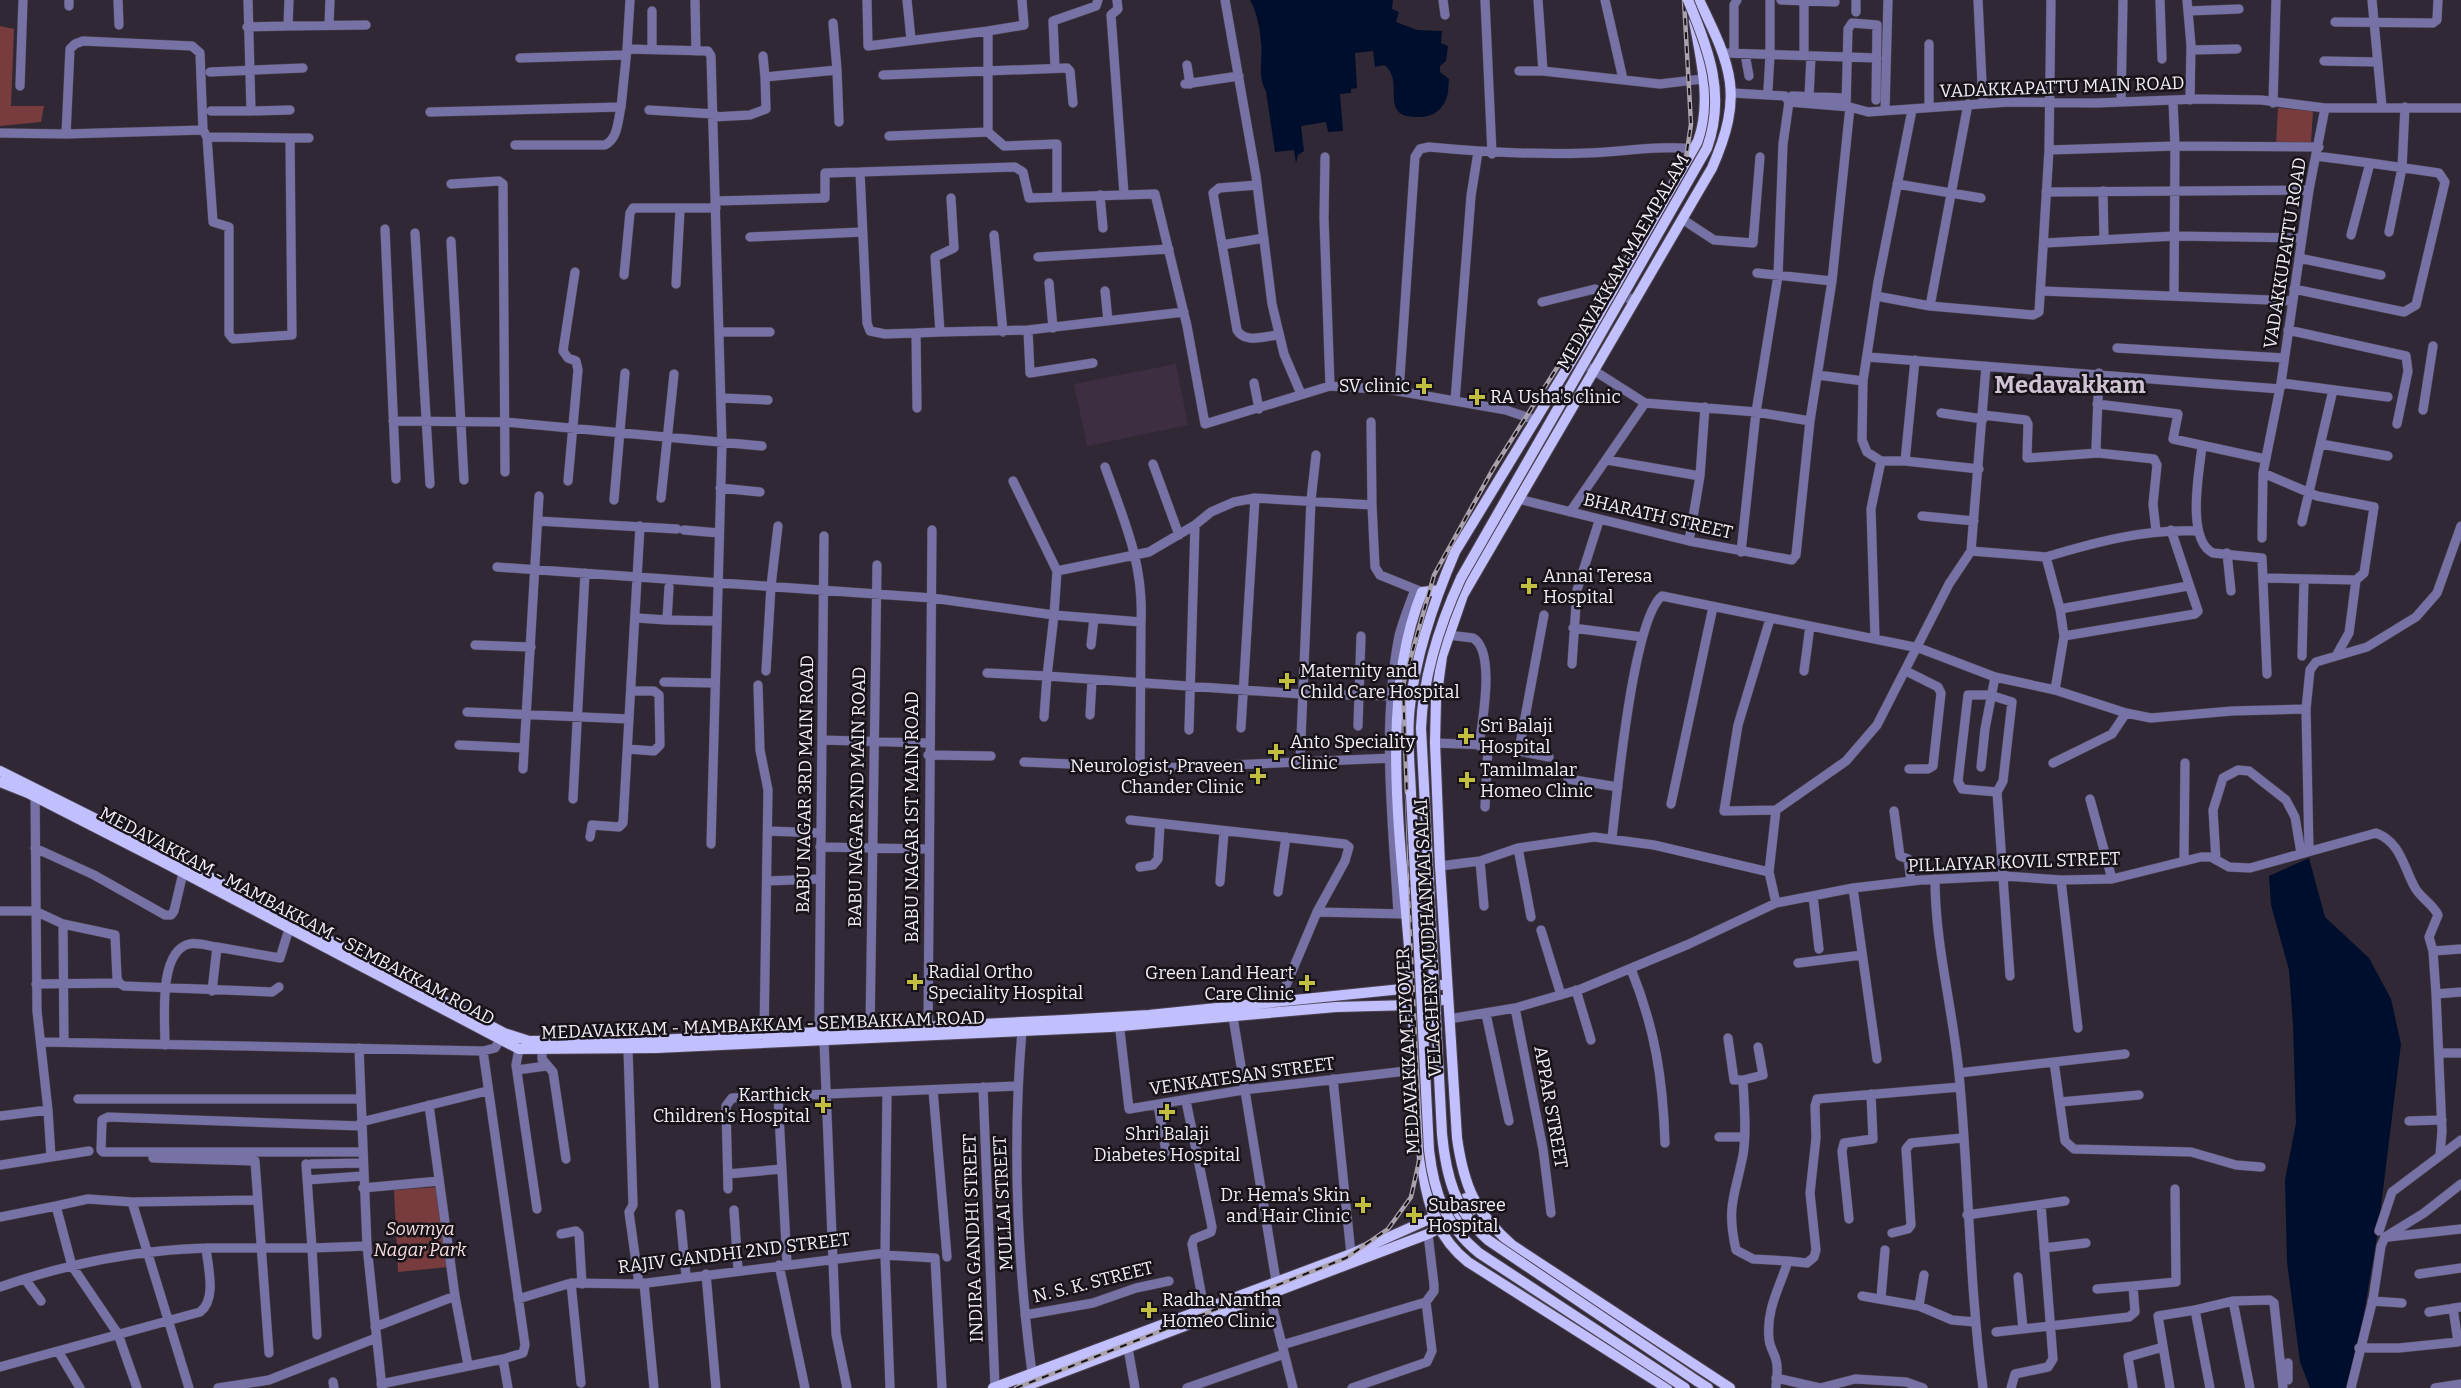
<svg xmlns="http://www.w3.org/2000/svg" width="2461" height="1388" font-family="Bitter,serif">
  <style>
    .built { fill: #3d2f41 }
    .green { fill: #783c3f }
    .water { fill: #000e2d }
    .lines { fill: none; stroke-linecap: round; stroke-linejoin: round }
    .minor-casing { stroke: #4c4450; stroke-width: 10 }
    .major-casing { stroke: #4c4450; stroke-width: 12 }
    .minor { stroke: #7672a5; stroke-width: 9 }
    .major { stroke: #c2bffe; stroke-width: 10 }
    .rail-casing { stroke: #a9a1ab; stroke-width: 4.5 }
    .rail { stroke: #171318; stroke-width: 2; stroke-dasharray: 7; stroke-linecap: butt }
    .major-bridge-casing { stroke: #4c4450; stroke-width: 12; stroke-linecap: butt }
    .major-bridge { stroke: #c2bffe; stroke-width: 10 }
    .poi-dot { fill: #c1be40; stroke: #171318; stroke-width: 2 }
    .labels { text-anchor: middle; stroke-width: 5; stroke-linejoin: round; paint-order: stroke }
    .street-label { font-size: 18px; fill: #f3edf5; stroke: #171318 }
    .poi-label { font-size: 18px; fill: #f3edf5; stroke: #171318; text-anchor: start }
    .park-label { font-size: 18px; font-style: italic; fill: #f7ddde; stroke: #171318 }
    .district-label { font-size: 24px; font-weight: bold; fill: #cec2d3; stroke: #171318 }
  </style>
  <rect width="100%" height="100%" fill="#312835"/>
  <path class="built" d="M1176 364 1188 425 1087 446 1074 384Z"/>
  <path class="green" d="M0 26 14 29 11 106H44L41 122 0 126Z
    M2278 108 2313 111 2311 142 2276 144Z
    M437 1187 448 1267 398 1272 394 1190Z"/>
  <path class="water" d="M1250 0H1393L1392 9 1399 12 1396 22 1417 30 1442 31 1441 43 1448 46 1446 61 1440 66V72L1449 79C1448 91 1449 99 1440 109 1434 115 1427 117 1419 117 1376 118 1407 82 1384 65L1375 67 1373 51 1355 53 1357 88 1351 89V93L1340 94 1343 131 1328 132 1326 122 1301 126 1304 151 1298 155 1296 163 1294 150 1275 152 1266 91C1257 76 1263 59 1261 43 1260 28 1257 13 1250 0Z
    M2309 858 2325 917 2369 958 2391 999 2401 1044 2378 1231 2362 1325 2346 1388H2310L2300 1362 2287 1262 2285 1180 2296 1123 2293 1026 2289 970 2271 905 2269 876Z"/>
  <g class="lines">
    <g class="minor-casing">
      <path id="minor" d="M118 0 119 25
        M248 0 251 111 290 110
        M630 0 627 49 708 51 711 56 722 443 711 844
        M695 0 696 51
        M867 0 868 46 988 31V132L1004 146 1057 144V197
        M907 0 911 39
        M1117 0 1118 9 1111 15 1124 194
        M1225 0 1256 176 1272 304 1284 354 1301 394
        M1443 0 1445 15
        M1485 0 1492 154
        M1538 0 1543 71 1660 84 1703 79
        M1605 0 1623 79
        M1781 0 1835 2
        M1978 0 1983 104
        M2160 0 2162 59
        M2187 0 2191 45 2190 100
        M2372 0 2382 107
        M69 6V0
        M2188 11 2239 9
        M1856 12V0
        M2335 22 2433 23 2437 20 2438 0
        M833 23 837 70
        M329 25 330 0
        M288 26 366 25
        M247 27 288 26 289 0
        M988 31 1024 25 1022 0
        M1734 48V5L1737 0
        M652 49V11
        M1770 49V0
        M2191 50 2237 49
        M1804 52V1
        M1724 53 1877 58
        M1745 54 1749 76
        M763 56 765 77
        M520 58 626 55
        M2324 61 2378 62
        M1187 65 1190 84
        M1055 68 1053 21 1096 6 1098 0
        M1519 71H1543
        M210 72 303 68
        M883 75 1067 68 1070 71 1073 103
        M1185 84 1239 76
        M20 86 23 0
        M1768 90 1770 55
        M1733 93 1785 96 1789 102 1850 107 1868 112 2009 102 2096 103 2198 99 2261 100 2325 108H2461
        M1792 96 1846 98
        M1809 97 1811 56
        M2121 102 2123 0
        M2273 103 2276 0
        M1846 107 1848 29 1852 23 1877 25 1876 100
        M1929 107V44
        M649 110 714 114
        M1885 110 1888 0
        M1912 110 1878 282 1863 381 1862 440 1867 452 1881 461H1905L1979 469
        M211 111H251
        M430 112 621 107 627 49
        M713 117 750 115 766 109 765 77 837 70 839 122
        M203 130 66 134 70 49 75 44 83 41 192 46 200 53 203 130 207 137 290 138 292 335 233 339 229 334V227L213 222 207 137
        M0 133 66 134
        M889 136 988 132
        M290 138H309
        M515 145H605C618 139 618 120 621 107
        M2049 150 2175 146 2173 101
        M2316 156 2370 163
        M1325 157 1324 218 1330 386
        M451 184 499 181 503 184 505 472
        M1897 184 1981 198
        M1257 185 1219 188 1213 193 1237 330C1245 344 1264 336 1278 335
        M2103 191 2104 240
        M2046 192 2309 190
        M1100 195 1103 228
        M951 198 954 248 935 257 940 332 1028 330 1184 312
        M716 201 825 198V173L860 172
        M1682 219 1714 240 1753 243 1760 157
        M385 229 396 479
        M2389 232 2402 168 2405 107
        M415 233 430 484
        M994 235 1003 332
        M750 237 862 232
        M451 241 464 480
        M2045 243 2174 236 2301 238
        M1222 245 1264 238
        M1038 257 1169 249
        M2299 258 2381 275
        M1757 273 1832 281 1850 107
        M624 275 630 213 633 208H716
        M1049 283 1053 328
        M676 284 680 210
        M2294 289 2404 312 2416 305 2445 182 2439 173 2370 163 2351 235
        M1105 291 1108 321
        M2042 291 2293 301
        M1876 296 1930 306 2033 315 2039 312 2049 150 2051 0
        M2174 296 2175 146 2319 147
        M1542 302 1595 289 1609 296 1635 299
        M1930 306 1968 104
        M1028 330 1030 373 1093 363
        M2288 330 2406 356 2408 371 2397 424
        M719 332H770
        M916 333 940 332
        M2117 348 2284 358
        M1868 357 2280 389
        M1590 368 1645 403 1756 412 1810 421
        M2099 373 2096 448 2098 453 2154 459 2157 465 2153 504 2156 531
        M1818 375 1863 381
        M1254 383 1259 409
        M2281 383 2388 397
        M1399 391 1415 157 1420 149 1429 147C1482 152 1534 155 1587 153 1622 152 1658 145 1693 149
        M721 398 768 400
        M1455 401 1471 196 1478 152
        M2097 404 2178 414 2173 439 2265 459
        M917 408 916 333 885 334 870 331 867 323 860 172 1015 167 1023 172 1029 198 1155 194 1187 326 1205 424 1330 386 1392 390 1506 410 1535 420
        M2423 410 2433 346
        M1941 413 1983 419
        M1983 415 2026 420 2028 424 2027 458 2098 453
        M393 421 505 422 762 446
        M1371 422 1372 505
        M2321 444 2388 456
        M2202 447C2199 472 2186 540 2213 553L2262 558 2267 674
        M1607 460 1700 476
        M1905 461 1915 360
        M1153 464 1179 535
        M1105 467C1124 520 1144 564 1141 622
        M2263 473 2317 496 2374 507 2364 573 2356 580 2265 578
        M568 481 578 370 576 361 568 358 563 351 575 272
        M1013 481 1057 571
        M720 488 760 492
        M661 498 674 374
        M1518 499 1689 541 1792 560 1796 555 1810 421 1832 281
        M614 500 625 373
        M1570 512 1645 403
        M1922 516 1974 521
        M538 521 677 529
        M2302 522 2333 390
        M684 530 719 533
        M2262 538 2263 473 2281 383 2309 190 2325 108
        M1689 541 1700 476 1705 407
        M1971 551 2046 557 2060 609 2064 636 2055 690
        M1741 552 1756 412 1778 276 1783 144 1789 102
        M2227 553 2231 591
        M2046 557C2096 542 2144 529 2197 531
        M497 567 932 598 1054 615 1047 676 1301 694 1398 696
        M2060 609 2188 586
        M637 618 667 620 669 587
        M1770 619 1738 725 1724 811 1776 810
        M667 620 716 621
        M1573 628 1642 637
        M1448 635 1473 638C1496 651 1482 723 1479 746
        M2064 636 2195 614 2198 611 2171 530
        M1875 638 1871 509 1881 461
        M475 645 531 647
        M1091 645 1094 618
        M2302 656 2304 579
        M2336 656 2349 633 2356 580
        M1572 664 1577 590 1599 521
        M766 671 771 586 778 526
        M1804 671 1810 626
        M1906 671 1938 687 1941 693 1933 766 1928 769H1909
        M987 673 1047 676 1044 717
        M664 682 715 683
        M758 685 760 750 768 790 764 1035
        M467 712 629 719
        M1090 715 1092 680
        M1358 726 1361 636
        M1241 728 1255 498
        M1189 730 1195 525
        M822 740 928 743
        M1435 743 1488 745 1549 757
        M459 745 524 748
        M628 749 654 751 660 745 659 695 654 691H631
        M1519 750 1544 615
        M928 755 991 756
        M1024 762 1162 768 1300 762 1311 500 1316 455
        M1300 762 1393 758
        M2053 763 2112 734 2126 713
        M1140 767 1141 622 1054 615 1057 571 1149 552 1195 525 1211 512 1234 502 1255 498 1372 505 1375 567 1380 575 1422 592
        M1981 767 1985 729 1995 677
        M523 769 539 496
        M1568 779 1618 787
        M1997 792 2003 781 2012 702 1990 695H1968L1958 781 1962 789 1997 792 2010 976
        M573 799 585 573
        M2090 799 2112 879
        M1671 804 1713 607
        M1485 807 1488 745
        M1894 811 1900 856 1908 859 1911 881
        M1130 820 1345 844 1349 847 1345 861 1317 912 1279 1002
        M768 831 820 833
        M590 837 592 825 619 827 623 823 640 526
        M1612 838C1617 794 1633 619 1662 596L1919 648 1995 677 2055 690 2126 713 2151 718 2232 711 2306 709
        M820 847 928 849
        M35 848 94 875 165 915H171L174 911 183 873
        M1518 848 1531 917
        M2309 851 2306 709 2310 670 2316 662 2367 647 2416 617 2437 593 2461 526
        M2184 860 2185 763
        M2216 860 2213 810 2223 778 2238 770 2249 771 2286 800 2295 817 2301 853
        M1480 861 1484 906
        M1440 866 1480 861 1518 848 1594 837 1654 845 1769 872 1776 810 1846 761 1877 725 1949 584 1971 551 1986 366
        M1140 867 1153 865 1158 859 1160 824
        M1769 872 1776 903
        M1935 879C1935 945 1953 1009 1959 1074 1969 1178 1969 1284 1983 1388
        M2061 880 2078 1028
        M767 881 820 879
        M1220 882 1224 832
        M1853 888 1877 1059
        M1278 892 1286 837
        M1813 896 1819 949
        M0 911H35L63 924 115 935 117 978 119 983 124 986 272 992 279 987
        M1317 912 1404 914
        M1398 914C1393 822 1381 727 1399 636 1403 620 1410 604 1415 589
        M63 924 64 1042
        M1541 930 1561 995
        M2433 951 2461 949
        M1798 963 1862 955
        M1631 969C1655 1028 1663 1079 1665 1143
        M36 984 119 983
        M1576 990 1591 1040
        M212 991 217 947 280 958 289 929
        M2436 994 2461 992
        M1515 1008 1543 1149 1551 1213
        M1232 1011 1276 1281
        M1486 1014 1509 1121
        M1449 1019 1515 1008 1581 989 1689 944 1776 903 1853 888 1921 880 2004 876 2061 880 2112 879 2201 857H2211L2229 867 2250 868 2376 833C2400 842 2403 865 2414 886 2419 897 2433 904 2438 915L2429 937 2433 951 2436 994 2442 1131 2440 1155
        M1119 1022 1129 1109 1243 1090 1415 1070
        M870 1030 877 565
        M1022 1031C1012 1145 1017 1259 1032 1373
        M928 1032 932 530
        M819 1038 824 536
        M1728 1038 1734 1080H1743C1744 1104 1747 1131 1743 1155 1735 1196 1726 1206 1736 1250L1753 1259 1788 1261C1780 1287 1766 1309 1769 1338 1769 1346 1774 1352 1776 1360 1779 1369 1776 1379 1776 1388
        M824 1041 836 1334 847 1388
        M42 1042 483 1051 495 1048 503 1035
        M165 1045C165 1019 158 952 189 944 197 942 209 946 217 947
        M359 1048 367 1246 382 1388
        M519 1049 516 1065 537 1209
        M628 1049 633 1205 629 1212 639 1284
        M483 1051 525 1345 523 1353 503 1359 508 1388
        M542 1051V1059L553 1072 566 1159
        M2439 1053H2461
        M2054 1062 2125 1054
        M517 1070 546 1066
        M1959 1073 2054 1062 2065 1141 2074 1149 2191 1152 2236 1165 2261 1167
        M1333 1079 1351 1254
        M1743 1080 1763 1075 1758 1047
        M983 1087 995 1387
        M933 1090 947 1257
        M887 1093 885 1255 890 1388
        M778 1096 787 1264
        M78 1099H360
        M1186 1101 1212 1227 1211 1232 1194 1239 1192 1244 1204 1308
        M2060 1102 2139 1095
        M429 1105 455 1296 468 1365
        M1158 1105 1166 1152
        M0 1116 48 1110 37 1011 35 790
        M2409 1121 2442 1120
        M361 1122 487 1091
        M361 1126 108 1117 102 1120 101 1150 103 1152H362
        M1719 1137H1744
        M51 1157 89 1151
        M153 1158 255 1161 269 1353
        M306 1164 312 1248 367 1246
        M311 1164 362 1163
        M0 1165 51 1157 48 1110
        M728 1174 782 1169
        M307 1180 363 1176
        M363 1188 439 1181
        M728 1189 726 1106 732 1098 1017 1086
        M132 1202 256 1200
        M56 1206 88 1199 132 1202 189 1388
        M734 1210 738 1270
        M680 1214 686 1276
        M1967 1215 2065 1201
        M0 1217 56 1206 72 1266 118 1334 137 1388
        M1849 1219 1842 1151 1844 1143 1873 1139 1871 1094
        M2379 1231 2392 1192 2461 1140
        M1892 1233 1908 1229 1911 1225 1906 1149 1911 1143 1962 1138
        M561 1234 576 1231 579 1234 582 1284
        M2388 1237 2461 1229
        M2044 1248 2086 1243
        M885 1255 935 1258 942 1388
        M1788 1261 1807 1263 1814 1257 1816 1250 1810 1193 1816 1138 1815 1106 1817 1099 1960 1087
        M779 1265 805 1388
        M706 1274 716 1388
        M2419 1274 2461 1268
        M2018 1277 2023 1329
        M25 1279 41 1301
        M571 1283 581 1383
        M644 1283 654 1388
        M0 1287C66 1264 137 1250 206 1248
        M2097 1289 2133 1286
        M1269 1293 1293 1388
        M1862 1296 1919 1306 1952 1320 1975 1322
        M1881 1298 1885 1250
        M518 1299 571 1283 639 1284 885 1253
        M2233 1301 2270 1300 2274 1303 2283 1388
        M2372 1301 2402 1303
        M1919 1306 1924 1275
        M2195 1310 2233 1301 2250 1388
        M2429 1312 2461 1307
        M1025 1315 1093 1303 1136 1288 1169 1281
        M375 1327 455 1296
        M1996 1332 2129 1317 2135 1312 2133 1286 2176 1282 2175 1189
        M1282 1345 1426 1302 1434 1291V1285L1428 1234
        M1128 1348 1135 1388
        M2359 1348H2399L2458 1342 2453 1308
        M58 1351 80 1388
        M0 1367 200 1312C217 1299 208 1268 206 1248H312L317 1335
        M1776 1378 1820 1388 1855 1379 1906 1382 1923 1388
        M2288 1380V1363
        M333 1382 334 1388
        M381 1384 503 1359
        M218 1388 269 1380 376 1338
        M1187 1388 1284 1354
        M1352 1388 1427 1362 1432 1351 1426 1302
        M2011 1388 2015 1374 2048 1367 2053 1359 2041 1205
        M2133 1388 2128 1357 2163 1347
        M2170 1388 2158 1316 2195 1310 2210 1388
        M2351 1388 2373 1299 2381 1246 2385 1237 2424 1213 2461 1184
        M2435 1388 2461 1384"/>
    </g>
    <g class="major-casing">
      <path id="major" d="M1699 0C1732 68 1744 95 1712 168L1463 595 1442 656 1436 700 1435 743 1440 866 1457 1138C1464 1187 1475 1212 1512 1245L1730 1388
        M0 771 166 854 504 1033 529 1041 656 1040 1064 1020 1149 1015 1441 985
        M0 782 28 793 163 862 519 1049 656 1048 1110 1027 1336 1007 1412 1005 1442 1000
        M1411 794C1410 765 1406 735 1410 706 1416 653 1434 601 1455 552L1586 337 1698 141C1712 104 1701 59 1694 21
        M1412 988C1405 864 1375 708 1422 592L1440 590
        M1412 1005 1423 1172C1428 1208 1439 1239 1468 1262L1667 1388
        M1697 1381 1708 1388
        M993 1388 1351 1254 1434 1217 1466 1198
        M1021 1388 1428 1234 1472 1210"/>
    </g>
    <use href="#minor" class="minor"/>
    <use href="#major" class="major"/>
    <g class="rail-casing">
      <path id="rail" d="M1016 1388 1346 1258 1388 1229 1411 1197 1420 1157 1403 685 1434 575 1493 469 1685 165 1691 124 1684 0"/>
    </g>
    <use href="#rail" class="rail"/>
    <g class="major-bridge-casing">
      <path id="major-bridge" d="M1688 0C1709 50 1726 95 1707 148L1461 578C1439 626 1423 676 1421 728L1442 1134C1446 1176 1455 1211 1488 1240L1697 1381
        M1411 794 1429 1150C1434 1193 1445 1225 1479 1253L1685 1388"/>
    </g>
    <use href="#major-bridge" class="major-bridge"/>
  </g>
  <g class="poi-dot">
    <path d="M1421 377h6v6h6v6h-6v6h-6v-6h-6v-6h6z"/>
    <path d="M1474 388h6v6h6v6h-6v6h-6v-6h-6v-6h6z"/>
    <path d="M1526 577h6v6h6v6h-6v6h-6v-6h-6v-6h6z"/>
    <path d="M1284 672h6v6h6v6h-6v6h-6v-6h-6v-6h6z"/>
    <path d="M1463 727h6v6h6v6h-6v6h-6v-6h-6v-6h6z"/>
    <path d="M1273 743h6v6h6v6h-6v6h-6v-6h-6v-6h6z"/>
    <path d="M1255 767h6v6h6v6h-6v6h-6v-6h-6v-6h6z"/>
    <path d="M1464 771h6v6h6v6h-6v6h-6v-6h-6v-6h6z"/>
    <path d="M912 973h6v6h6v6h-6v6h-6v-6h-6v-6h6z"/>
    <path d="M1304 974h6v6h6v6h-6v6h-6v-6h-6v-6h6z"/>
    <path d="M820 1096h6v6h6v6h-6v6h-6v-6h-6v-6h6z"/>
    <path d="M1164 1103h6v6h6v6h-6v6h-6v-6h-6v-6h6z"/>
    <path d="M1360 1196h6v6h6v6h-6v6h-6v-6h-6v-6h6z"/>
    <path d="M1411 1206h6v6h6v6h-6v6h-6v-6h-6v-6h6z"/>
    <path d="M1146 1301h6v6h6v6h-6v6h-6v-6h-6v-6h6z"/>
  </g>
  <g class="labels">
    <g class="street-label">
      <text transform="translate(2062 87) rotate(-2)" y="6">VADAKKAPATTU MAIN ROAD</text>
      <text transform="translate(2285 253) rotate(-81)" y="6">VADAKKUPATTU ROAD</text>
      <text transform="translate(1623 262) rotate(-60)" y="6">MEDAVAKKAM MAEMPALAM</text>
      <text transform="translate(1658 516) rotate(13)" y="6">BHARATH STREET</text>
      <text transform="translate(805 784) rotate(-89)" y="6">BABU NAGAR 3RD MAIN ROAD</text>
      <text transform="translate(857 797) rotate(-89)" y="6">BABU NAGAR 2ND MAIN ROAD</text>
      <text transform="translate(912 817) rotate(-90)" y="6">BABU NAGAR 1ST MAIN ROAD</text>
      <text transform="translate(2014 862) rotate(-2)" y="6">PILLAIYAR KOVIL STREET</text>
      <text transform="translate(297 916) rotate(28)" y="6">MEDAVAKKAM - MAMBAKKAM - SEMBAKKAM ROAD</text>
      <text transform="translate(1428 938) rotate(-93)" y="6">VELACHERY MUDHANMAI SALAI</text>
      <text transform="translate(763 1025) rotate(-2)" y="6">MEDAVAKKAM - MAMBAKKAM - SEMBAKKAM ROAD</text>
      <text transform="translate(1408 1051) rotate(-93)" y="6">MEDAVAKKAM FLYOVER</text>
      <text transform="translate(1242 1076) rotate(-8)" y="6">VENKATESAN STREET</text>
      <text transform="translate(1551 1107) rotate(80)" y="6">APPAR STREET</text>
      <text transform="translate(1003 1203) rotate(-93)" y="6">MULLAI STREET</text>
      <text transform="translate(973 1238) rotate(-92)" y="6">INDIRA GANDHI STREET</text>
      <text transform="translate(734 1253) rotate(-7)" y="6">RAJIV GANDHI 2ND STREET</text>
      <text transform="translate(1093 1282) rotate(-14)" y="6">N. S. K. STREET</text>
    </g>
    <g class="poi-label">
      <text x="1410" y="392" text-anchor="end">SV clinic</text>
      <text x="1490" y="403">RA Usha's clinic</text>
      <text x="1543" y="582">Annai Teresa<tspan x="1543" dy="21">Hospital</tspan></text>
      <text x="1300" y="677">Maternity and<tspan x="1300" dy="21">Child Care Hospital</tspan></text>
      <text x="1480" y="732">Sri Balaji<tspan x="1480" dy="21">Hospital</tspan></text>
      <text x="1290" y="748">Anto Speciality<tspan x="1290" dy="21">Clinic</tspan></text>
      <text x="1244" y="772" text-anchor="end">Neurologist, Praveen<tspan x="1244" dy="21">Chander Clinic</tspan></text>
      <text x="1480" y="776">Tamilmalar<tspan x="1480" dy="21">Homeo Clinic</tspan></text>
      <text x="928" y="978">Radial Ortho<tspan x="928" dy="21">Speciality Hospital</tspan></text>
      <text x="1294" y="979" text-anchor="end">Green Land Heart<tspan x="1294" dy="21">Care Clinic</tspan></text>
      <text x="810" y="1101" text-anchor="end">Karthick<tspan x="810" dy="21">Children's Hospital</tspan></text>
      <text x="1167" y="1140" text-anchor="middle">Shri Balaji<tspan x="1167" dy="21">Diabetes Hospital</tspan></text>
      <text x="1350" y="1201" text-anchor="end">Dr. Hema's Skin<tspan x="1350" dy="21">and Hair Clinic</tspan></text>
      <text x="1428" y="1211">Subasree<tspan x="1428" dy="21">Hospital</tspan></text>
      <text x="1162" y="1306">Radha Nantha<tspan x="1162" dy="21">Homeo Clinic</tspan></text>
    </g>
    <g class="park-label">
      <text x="420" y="1235">Sowmya<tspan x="420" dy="21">Nagar Park</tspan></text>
    </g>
    <g class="district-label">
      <text x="2070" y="393">Medavakkam</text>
    </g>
  </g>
</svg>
